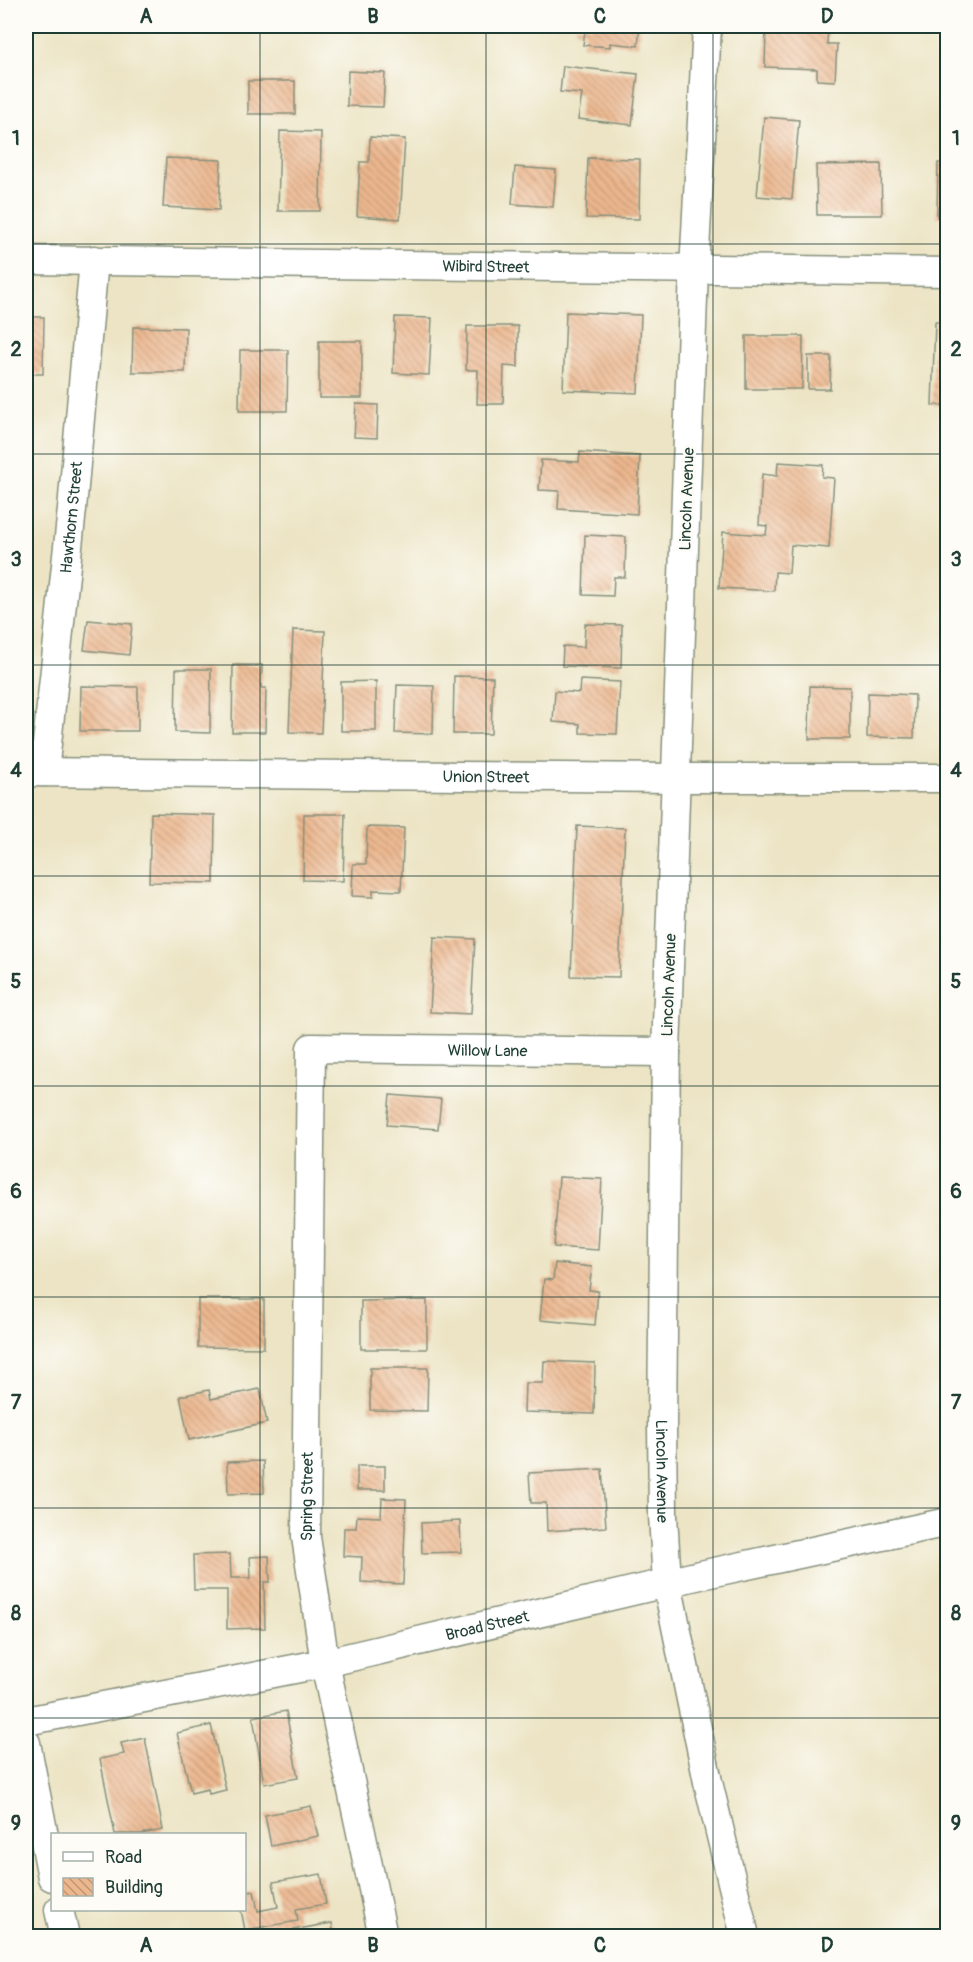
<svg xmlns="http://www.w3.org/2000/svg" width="973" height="1962" font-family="Pangolin,sans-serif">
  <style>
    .building { fill: url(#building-back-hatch) }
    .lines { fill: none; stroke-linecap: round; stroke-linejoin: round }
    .street-casing { stroke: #86907c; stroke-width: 31 }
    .street { stroke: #fff; stroke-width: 28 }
    .grid { fill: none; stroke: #1f3d34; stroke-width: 1.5; stroke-opacity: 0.55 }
    .labels { text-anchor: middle; stroke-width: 6; stroke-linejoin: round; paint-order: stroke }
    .street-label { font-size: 16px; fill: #1f3d34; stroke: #fdfcf7 }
    .neatline { fill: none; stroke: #1f3d34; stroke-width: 2 }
    .grid-label { font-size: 20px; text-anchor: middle; font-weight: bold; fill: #1f3d34 }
  </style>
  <defs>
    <pattern id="building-back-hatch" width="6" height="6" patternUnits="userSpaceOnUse" patternTransform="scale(1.5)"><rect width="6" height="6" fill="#edb78e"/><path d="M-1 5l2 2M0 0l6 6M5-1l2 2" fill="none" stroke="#bf9675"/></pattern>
  </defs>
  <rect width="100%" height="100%" fill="#fdfcf7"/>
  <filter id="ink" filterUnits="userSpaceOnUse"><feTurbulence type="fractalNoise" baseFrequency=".0167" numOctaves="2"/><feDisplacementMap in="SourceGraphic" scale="12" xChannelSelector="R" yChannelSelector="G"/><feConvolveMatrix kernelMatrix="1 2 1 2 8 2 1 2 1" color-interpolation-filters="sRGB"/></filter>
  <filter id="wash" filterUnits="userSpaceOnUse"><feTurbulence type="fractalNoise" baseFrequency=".008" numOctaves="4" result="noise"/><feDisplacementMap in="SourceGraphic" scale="24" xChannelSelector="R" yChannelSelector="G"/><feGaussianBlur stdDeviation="1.35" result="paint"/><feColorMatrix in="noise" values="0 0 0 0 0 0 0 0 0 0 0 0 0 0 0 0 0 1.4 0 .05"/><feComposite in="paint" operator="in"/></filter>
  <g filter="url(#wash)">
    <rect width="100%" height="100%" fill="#ece4c4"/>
    <g id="blocks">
      <path class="building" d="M576 26H640L638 46 610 43V47L583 45 585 31 576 30Z
        M766 26H828L827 44H837L835 81 817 80V69L765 67Z
        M563 66 638 74 632 125 578 119 582 94 560 92Z
        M348 71 385 73 383 107 347 106Z
        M248 81H295V114H248Z
        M764 117 799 120 792 199 757 196Z
        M280 131 321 132 320 211H278Z
        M370 137 405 139 400 219 357 216 360 162H369Z
        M166 158 221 160 219 210 163 207Z
        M588 158 640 159 639 219 586 218Z
        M938 163H948V218L937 217Z
        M881 164 882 215H817L816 165Z
        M515 167 556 170 553 207 512 204Z
        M566 312 641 315 638 393 563 390Z
        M26 317H44L43 374H26Z
        M395 317 432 318 429 375 393 373Z
        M935 322H948V406L932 405Z
        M467 326H518V367L504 366 503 404H477L478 370H466Z
        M133 327 186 328 185 372H132Z
        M746 336H803L802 389H746Z
        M319 341H362V398H319Z
        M240 350H288L287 411H239Z
        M808 356H831L830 389H808Z
        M356 404 378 405 377 438 354 437Z
        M580 452 640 456 637 514 558 509 559 491 539 490 541 460 579 462Z
        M778 462 823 465 822 477 834 478 829 548 791 545 789 573 775 572 774 591 719 588 723 532 766 535 767 526 759 525 762 474 777 476Z
        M585 535 626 537 625 577H614L613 596 583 595Z
        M88 620 132 624 129 655 84 650Z
        M585 624 622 625 621 668 562 666 563 646 584 647Z
        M293 630 325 631 321 733 289 732Z
        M233 665H262L261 688H266L265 732H232Z
        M176 669H211L210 733 175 732Z
        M454 676 493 677 491 734H453Z
        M580 680 620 682 617 734 580 733V724L553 722 555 691 579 693Z
        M376 681V731H341V682Z
        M397 685 434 686 433 734 395 733Z
        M81 686 138 687V731H80Z
        M810 686 850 687V739H809Z
        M868 693 915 695 914 738 867 737Z
        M151 813 215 815 214 883 149 882Z
        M304 814H345L343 881 303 880Z
        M577 826 625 828 619 977 571 976Z
        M367 827 404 828 401 891 373 890V897L352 896 353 864H366Z
        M434 937 475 939 471 1014 430 1012Z
        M390 1095 441 1099 438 1129 387 1125Z
        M559 1177 602 1179 598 1250 554 1247Z
        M555 1263 592 1267 589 1290 598 1291 595 1325 540 1320 544 1279 553 1280Z
        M198 1299H264V1348L198 1347Z
        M427 1300V1349H361V1301Z
        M544 1361 595 1363 594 1414 524 1412 525 1383H543Z
        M370 1368H428L427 1411 370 1410Z
        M260 1389 267 1423 189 1440 180 1396 209 1390 211 1399Z
        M263 1461 264 1493 228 1494 227 1462Z
        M357 1466H385V1490H357Z
        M602 1469 606 1527 547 1531 546 1503H531L529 1473Z
        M382 1498 406 1499 403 1584 361 1582 362 1557 343 1556 344 1528H356L357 1516 381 1517Z
        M460 1521 461 1552 422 1553 421 1523Z
        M230 1554 231 1578H251L250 1557 269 1556 270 1582H264L265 1628 227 1629V1590H194L193 1555Z
        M286 1711 298 1778 264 1784 253 1717Z
        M211 1725 226 1790 209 1794 208 1789 191 1793 177 1733Z
        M145 1738 163 1830 141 1834H115L100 1759 124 1754 121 1743Z
        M311 1806 318 1836 271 1846 265 1815Z
        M321 1874 326 1904 296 1909 298 1921 245 1930 241 1910H244V1893L254 1891 258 1911 278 1907 273 1882Z
        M332 1923 334 1936H266V1935Z"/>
    </g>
  </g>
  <g filter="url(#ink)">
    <use href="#blocks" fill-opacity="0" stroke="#86907c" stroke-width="1.5"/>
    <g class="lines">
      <g class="street-casing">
        <g id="street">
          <path id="s1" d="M707 26 694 270 666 1052 662 1426 663 1515 667 1583 708 1782 745 1936"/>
          <path id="s2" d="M26 260 948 272"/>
          <path id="s3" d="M26 772 675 778H948"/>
          <path id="s4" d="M44 772 72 509 94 260"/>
          <path id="s5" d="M26 1721 325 1663 696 1576 948 1522"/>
          <path d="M26 1743 52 1877"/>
          <path d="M59 1910 65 1936"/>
          <path id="s6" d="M383 1936 325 1663 306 1537 311 1048 666 1052"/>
        </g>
      </g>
      <use href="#street" class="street"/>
    </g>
  </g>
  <path class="grid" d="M260 26V1936M486 26V1936M713 26V1936M26 244H948M26 454H948M26 665H948M26 876H948M26 1086H948M26 1297H948M26 1508H948M26 1718H948"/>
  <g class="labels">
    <g class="street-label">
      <text dy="6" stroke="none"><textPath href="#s2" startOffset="460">Wibird Street</textPath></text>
      <text transform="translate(686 499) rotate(-88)" y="6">Lincoln Avenue</text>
      <text dy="6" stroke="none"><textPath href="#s4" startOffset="256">Hawthorn Street</textPath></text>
      <text dy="6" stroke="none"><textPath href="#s3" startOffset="460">Union Street</textPath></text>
      <text transform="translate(668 985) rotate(-88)" y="6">Lincoln Avenue</text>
      <text dy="6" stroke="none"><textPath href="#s6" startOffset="1072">Willow Lane</textPath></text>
      <text dy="6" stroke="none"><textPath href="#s1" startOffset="1446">Lincoln Avenue</textPath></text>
      <text dy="6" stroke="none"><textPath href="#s6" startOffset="447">Spring Street</textPath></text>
      <text dy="6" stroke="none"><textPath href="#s5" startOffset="471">Broad Street</textPath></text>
    </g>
  </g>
  <rect width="973" height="1962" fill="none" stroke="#fdfcf7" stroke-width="66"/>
  <rect x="51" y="1833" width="195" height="78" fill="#fdfcf7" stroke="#a4b0a9" stroke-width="1.5"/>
  <rect x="63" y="1852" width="30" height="9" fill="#ffffff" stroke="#a4b0a9" stroke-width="1.5"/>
  <text x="105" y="1863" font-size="18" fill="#1f3d34">Road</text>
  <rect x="63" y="1878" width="30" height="18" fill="url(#building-back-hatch)" stroke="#a4b0a9" stroke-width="1.5"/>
  <text x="105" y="1893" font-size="18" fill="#1f3d34">Building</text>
  <rect x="33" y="33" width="907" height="1896" class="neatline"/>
  <g class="grid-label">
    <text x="146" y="23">A</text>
    <text x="373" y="23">B</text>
    <text x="600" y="23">C</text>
    <text x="827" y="23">D</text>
    <text x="16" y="145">1</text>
    <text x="956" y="145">1</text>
    <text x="16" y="356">2</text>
    <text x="956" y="356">2</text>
    <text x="16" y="566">3</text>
    <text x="956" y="566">3</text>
    <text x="16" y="777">4</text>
    <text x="956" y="777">4</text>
    <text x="16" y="988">5</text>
    <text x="956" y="988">5</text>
    <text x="16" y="1198">6</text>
    <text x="956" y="1198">6</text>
    <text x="16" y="1409">7</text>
    <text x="956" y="1409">7</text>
    <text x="16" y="1620">8</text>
    <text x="956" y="1620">8</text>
    <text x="16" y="1830">9</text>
    <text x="956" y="1830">9</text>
    <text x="146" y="1952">A</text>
    <text x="373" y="1952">B</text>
    <text x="600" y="1952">C</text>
    <text x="827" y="1952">D</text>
  </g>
</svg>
